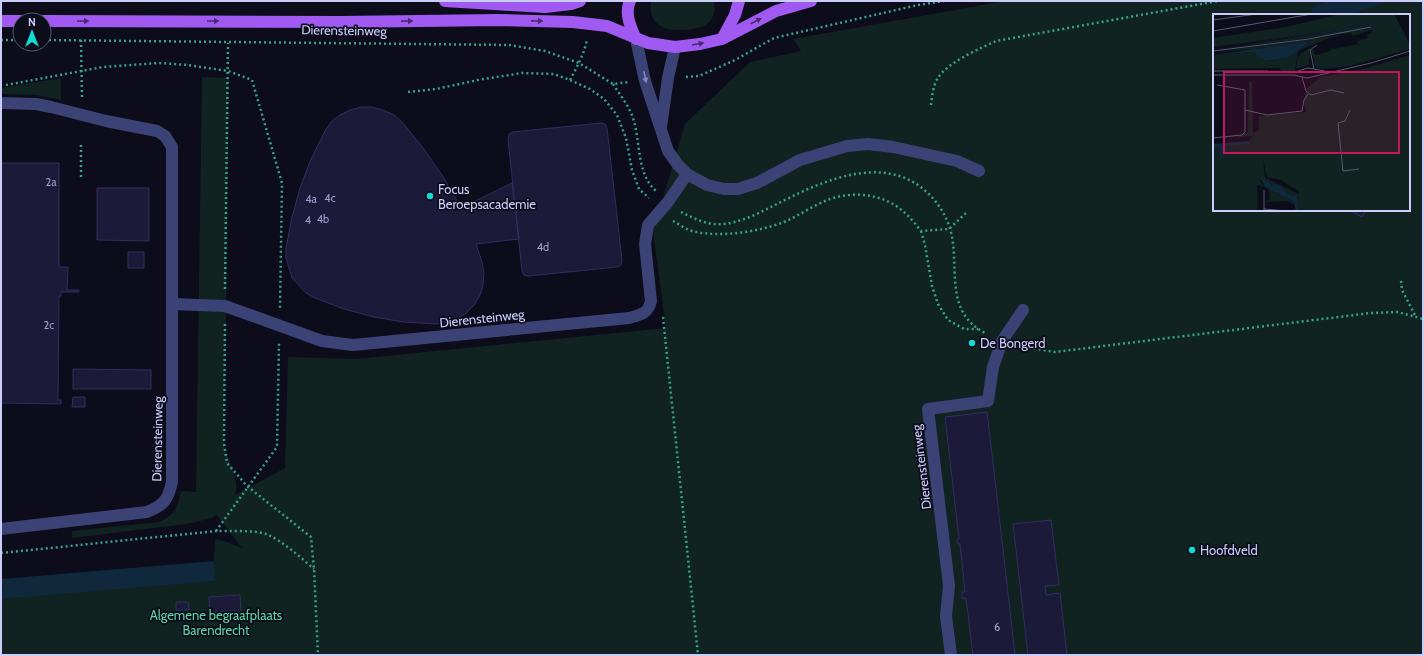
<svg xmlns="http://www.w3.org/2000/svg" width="1424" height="656" font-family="Cabin,sans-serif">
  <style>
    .green { fill: #102320; fill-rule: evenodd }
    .water { fill: #0f283b }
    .building { fill: #1b1a39; stroke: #302e63 }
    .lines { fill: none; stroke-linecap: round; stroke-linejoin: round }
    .path { stroke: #36a28a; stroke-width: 2.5; stroke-dasharray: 2 3; stroke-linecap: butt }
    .minor { stroke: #3b4275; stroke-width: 12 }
    .major { stroke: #a05af1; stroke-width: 12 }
    .oneway { fill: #472b70 }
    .oneway2 { fill: #8287b8 }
    .poi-dot { fill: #13ddd1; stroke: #0c0c1a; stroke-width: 1.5 }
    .labels { text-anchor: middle; stroke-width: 3.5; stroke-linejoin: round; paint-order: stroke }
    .number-label { font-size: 11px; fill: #9ea0ca }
    .street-label { font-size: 13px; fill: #caccfa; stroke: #0c0c1a }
    .poi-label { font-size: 13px; fill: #caccfa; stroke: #0c0c1a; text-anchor: start }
    .park-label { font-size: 13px; fill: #5ed3a2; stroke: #0c0c1a }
    .inset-road { fill: none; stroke: #585974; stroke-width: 1 }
    .view { fill: #c2185b; fill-opacity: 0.15; stroke: #c2185b; stroke-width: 2 }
    .inset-edge { fill: none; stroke: #caccfa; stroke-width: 2 }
  </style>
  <rect width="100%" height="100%" fill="#0c0c1a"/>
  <path class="green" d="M651 1H714C718 23 702 29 684 30 664 31 648 25 651 1Z
    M1005 1H1423V655H1V592L215 581 214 561 215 539 227 542 242 548 217 515 212 518 187 524 72 538V531L159 522C175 515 177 508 181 491L196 492 202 77 229 78 224 448C229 461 240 481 235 495L285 468 288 357 356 359 666 328 653 232 685 124 750 62 801 51 793 39ZM1214 15H1409V210H1214Z
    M61 78V100L37 95 1 94V88Z"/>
  <path class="water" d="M1329 1H1388L1348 15H1310L1314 6Z
    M214 561 215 581 1 599V579Z"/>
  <path class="building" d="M361 107H372L383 110 394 115 402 122 424 149 444 178 461 208 512 183 519 239 476 244 482 262 484 273 483 285 480 295 474 305 466 313 457 319 446 323 435 324 404 322 374 317 344 309 315 298 306 293 292 278 286 258V248L292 217 300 188 311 159 325 131 331 122 340 115 350 110Z
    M601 123 605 124 607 128 622 260 621 265 617 267 528 276 524 275 522 271 508 139 509 134 513 132Z
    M1 163H59V267H68L67 290H79V292H61V296H59L58 400H61V404L1 403Z
    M97 188H149V241L97 240Z
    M1349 210H1366L1362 217Z
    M128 252H144V268H128Z
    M73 369 151 370V389H73Z
    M73 397H85V407H72Z
    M987 412 1003 549 1015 655H973L966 598 962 599V592H965L960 544H958L957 540 959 539 945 417Z
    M1051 520 1059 585 1045 586 1046 595 1060 593 1067 655H1028L1013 524Z
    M240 595 241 611 210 612 209 597Z
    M176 602H188L189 610H176Z"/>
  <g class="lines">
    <path class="path" d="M1 40H20
      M44 40 509 45 545 51 579 63 613 84 629 82
      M81 40 82 98
      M686 77 699 76 735 60 774 38 918 5 944 1
      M570 80C577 67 584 54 587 40
      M613 84C620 95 629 106 633 118 641 142 636 173 656 191
      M6 85 103 67 159 63 188 65 228 71 252 80 282 183 280 308
      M408 92 436 89 478 80 522 73 554 74 570 80 590 89 604 99 617 115 626 138 632 170 639 189 649 198
      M931 105C932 97 933 85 938 78 948 62 979 49 996 41L1218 1
      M81 145V179
      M681 212C695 219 709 226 724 224 742 222 759 213 775 205 812 186 863 161 905 178 931 189 950 215 953 243 957 279 948 315 987 334
      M673 221C679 224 685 229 692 231 719 238 758 232 784 222 798 216 811 207 825 201 851 190 884 193 905 213 911 218 916 225 921 231L949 229 966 213
      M921 231 925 245 932 286 938 304 948 320 964 329H978
      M1401 281 1402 290 1416 317
      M225 289 228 43
      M663 317 698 655
      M225 324 224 443 227 463 247 486 311 537 314 569 318 655
      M1019 346 1055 352 1371 313 1398 312 1423 319
      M216 531 277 447 279 343
      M1 553 216 531C230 531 253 530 266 534 283 541 300 557 314 569"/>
    <path class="minor" d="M636 39 645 81 668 151 678 165 687 174 707 185 724 189H738L757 183 800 160 847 146 868 144 893 147 957 161 979 171
      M1 103 36 104 51 107 106 121 157 131 165 136 172 147V482C168 500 164 505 147 512L1 529
      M661 127 668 78 675 47
      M172 304 225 306 322 341 353 345 629 318C640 315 648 314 651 301L645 244 648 225 668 202 687 174
      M951 655 946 616 949 586 928 409 988 401 993 367 1002 341 1023 310"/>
    <path class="major" d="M445 1 545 7 571 4 580 1
      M630 1C624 13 631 28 636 39
      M1 21H20
      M44 21 340 22 498 20 573 22 607 26 648 43 675 47 700 44 722 39 776 11 811 1
      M722 39 735 15 739 1"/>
  </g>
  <defs><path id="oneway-solid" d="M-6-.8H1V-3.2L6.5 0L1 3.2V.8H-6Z"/></defs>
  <g class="oneway">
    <use href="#oneway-solid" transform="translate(83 21)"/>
    <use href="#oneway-solid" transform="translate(213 21)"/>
    <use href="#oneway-solid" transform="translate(407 21) rotate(-1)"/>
    <use href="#oneway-solid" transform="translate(537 21) rotate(1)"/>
    <use href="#oneway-solid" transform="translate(756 21) rotate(-28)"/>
    <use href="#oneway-solid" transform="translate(698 44) rotate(-10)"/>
  </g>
  <use class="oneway2" href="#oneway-solid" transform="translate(645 77) rotate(79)"/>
  <g class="poi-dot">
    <circle cx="430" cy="196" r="4"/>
    <circle cx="972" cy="343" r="4"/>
    <circle cx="1192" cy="550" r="4"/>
  </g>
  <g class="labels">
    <g class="number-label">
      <text x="51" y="186">2a</text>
      <text x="330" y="202">4c</text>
      <text x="311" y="203">4a</text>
      <text x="323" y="223">4b</text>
      <text x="308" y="224">4</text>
      <text x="543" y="251">4d</text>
      <text x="49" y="329">2c</text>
      <text x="997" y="631">6</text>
    </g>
    <g class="street-label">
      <text transform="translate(344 30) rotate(1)" y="5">Dierensteinweg</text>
      <text transform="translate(482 318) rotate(-6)" y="5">Dierensteinweg</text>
      <text transform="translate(157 439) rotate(-89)" y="5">Dierensteinweg</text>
      <text transform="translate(921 467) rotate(-97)" y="5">Dierensteinweg</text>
    </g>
    <g class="poi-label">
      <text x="438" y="194">Focus<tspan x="438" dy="15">Beroepsacademie</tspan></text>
      <text x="980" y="348">De Bongerd</text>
      <text x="1200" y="555">Hoofdveld</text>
    </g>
    <g class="park-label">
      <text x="216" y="620">Algemene begraafplaats<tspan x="216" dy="15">Barendrecht</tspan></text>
    </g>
  </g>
  <g transform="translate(1213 14)">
    <rect width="197" height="197" fill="#0c0c1a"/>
    <path d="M127 0H181L197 30V35L137 52 110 55 103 54 98 37 101 35V40L104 41 119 36 118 33 121 35 145 30 144 27 155 24 154 21 159 19V16L139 22 138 19 128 20 0 36 132 16 176 5 180 7 190 28 181 7 175 4 132 15 0 33V24L73 13ZM137 20 116 24 85 37 82 57H68L67 54 0 55V41L40 38 55 47 75 44 98 27 41 35 0 38ZM97 33 96 51 83 55 85 42ZM197 41V197H86L84 181 75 180 68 172H59L55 167 47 166 52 173 44 171 45 197H0V131L37 129V124L40 125 38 122 20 124 35 118 36 68H39L40 119 46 116V102L93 98 91 87 95 73 108 63 153 54ZM50 146 54 163 68 166 86 177V180L52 164ZM56 175 81 188 83 197 82 191 74 187 52 188 57 185Z" fill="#102320" fill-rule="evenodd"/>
    <path d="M175 4 181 7 192 27 190 28 180 7 176 5 132 16 0 34 132 15ZM98 27 75 44 53 47 40 38 0 41ZM37 127V130L10 132V144H7L6 133H0V130ZM48 165 55 167 59 172H68L75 180 84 181 86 197H83L81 188 52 173Z" fill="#0f283b"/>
    <path class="inset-road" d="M0 6 44 0M0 17 99 0M0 37 96 25 158 13M101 55 97 36 104 31M0 57H55M79 59 95 54 112 57M0 61H81L94 64 158 49 197 37M89 63 93 77 98 81 118 76 131 79M32 96 54 101 89 97 91 86 95 80M137 96 132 107 125 109 130 157 146 155M0 124 29 121 32 118V76L4 71M51 195 74 197M51 197V176"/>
    <path class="view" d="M11 58H186V139H11Z"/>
    <rect width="197" height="197" class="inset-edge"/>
  </g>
  <rect width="1424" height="656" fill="none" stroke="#caccfa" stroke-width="4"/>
  <g transform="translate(32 32)"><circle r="19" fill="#0c0c1a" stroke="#585974"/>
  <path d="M0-3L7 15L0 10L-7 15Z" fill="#13ddd1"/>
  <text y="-6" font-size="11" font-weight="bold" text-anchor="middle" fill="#caccfa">N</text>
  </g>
</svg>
